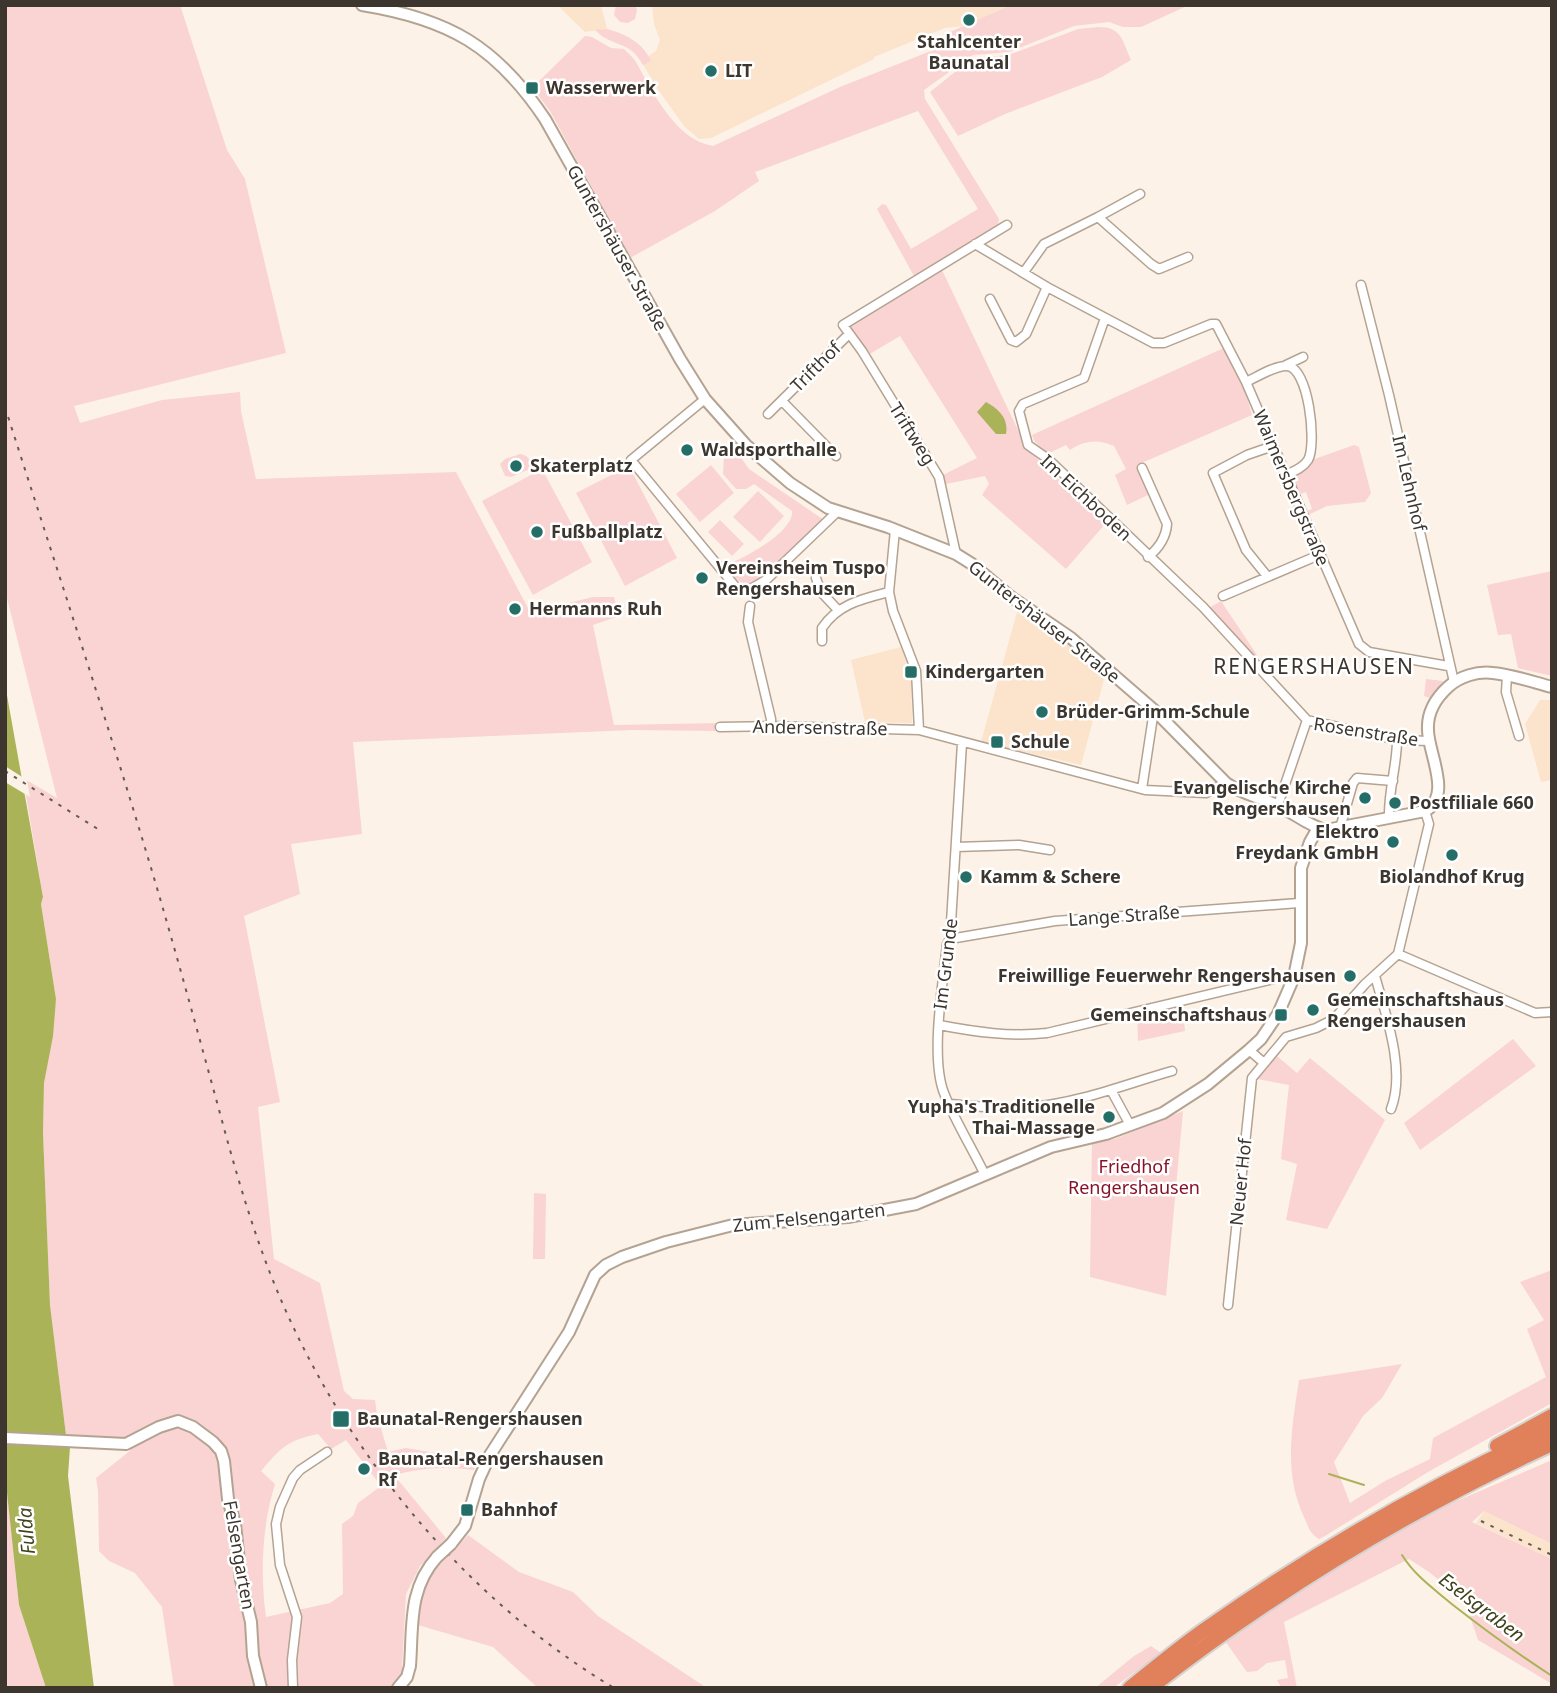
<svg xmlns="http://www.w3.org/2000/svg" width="1557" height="1693" font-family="'Noto Sans',sans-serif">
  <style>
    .built { fill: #fbe3cc }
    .green { fill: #fad3d3; fill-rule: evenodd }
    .water { fill: #aab357 }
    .pier { fill: #fdf2e7 }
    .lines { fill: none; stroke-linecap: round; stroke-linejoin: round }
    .stream { stroke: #aab357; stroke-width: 2 }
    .street-casing { stroke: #b4a392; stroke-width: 11 }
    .secondary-casing { stroke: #b4a392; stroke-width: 14 }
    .highway-casing { stroke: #d4d3d1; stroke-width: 18 }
    .street { stroke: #fff; stroke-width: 8 }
    .secondary { stroke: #fff; stroke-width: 10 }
    .highway { stroke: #e0815b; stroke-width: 14 }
    .rail { stroke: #635c54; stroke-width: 2; stroke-dasharray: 3.5 7; stroke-linecap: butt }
    .secondary-bridge-casing { stroke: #b4a392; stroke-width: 14; stroke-linecap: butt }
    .secondary-bridge { stroke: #fff; stroke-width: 10 }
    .poi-dot { fill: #256e67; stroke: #fff; stroke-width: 2.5 }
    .labels { text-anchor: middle; stroke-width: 5; stroke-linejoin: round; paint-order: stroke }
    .poi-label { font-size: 18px; font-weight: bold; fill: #3d362f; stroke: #fff; text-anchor: start }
    .street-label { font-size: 18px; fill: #3d362f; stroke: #fff }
    .park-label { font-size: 18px; fill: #861328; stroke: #fff }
    .water-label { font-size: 19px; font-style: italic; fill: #3f431c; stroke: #fff }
    .quarter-label { font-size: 21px; letter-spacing: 2px; fill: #3d362f; stroke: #fff }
  </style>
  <rect width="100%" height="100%" fill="#fdf2e7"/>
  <path class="built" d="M557 5H601L607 29 585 32Z
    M652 5H1011L964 26 945 28 874 57V59L711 138 699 139 684 126 657 88 641 61 656 51 660 40 654 24Z
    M1019 605 1070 641 1106 672 1081 765 981 742Z
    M901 647 911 676 912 723 865 722 851 660Z
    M1540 700H1552V780L1541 782 1525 724Z
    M1484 1511 1552 1544V1559L1476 1523Z"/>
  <path class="green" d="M5 5H180L227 150 245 179 286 353 74 406 80 423 162 400 240 392 241 411 256 479 456 472 530 612 593 597H614L619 616 593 625 614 725 721 723 720 731 632 730 353 742 362 834 291 844 300 894 244 916 280 1102 258 1107 274 1259 320 1283 344 1391 353 1399 375 1400 377 1415 388 1452 406 1448 477 1460 474 1470C445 1466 421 1468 394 1475L446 1538 420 1566 406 1594 401 1688H174L162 1607 135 1573 109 1561 99 1551 98 1491 96 1478 131 1450 125 1444 66 1435 50 1305 43 1133 44 1083 56 999 41 904 43 897 23 778 57 798 5 590ZM318 1434 331 1449 346 1440 381 1486 358 1503 353 1516 342 1524 343 1594 330 1603 266 1617C260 1574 262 1525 275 1484L261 1471C282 1447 286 1441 318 1434Z
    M616 5H635L637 10 635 19 628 23 620 22 614 15Z
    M1011 5H1189L1141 27H1123L1109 22 1074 26 1009 52 973 55 924 90 925 99 999 219 998 225 993 230 914 276 877 209 882 204 886 205 911 249 978 209 918 111 755 172 759 181 715 211 630 258 550 111 535 91 534 86 585 36 592 37 611 48 624 49 634 59C652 89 674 140 713 146L840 87 951 43 950 32Z
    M1098 27C1122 27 1122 40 1131 60L1102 77 1005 114 958 136 930 92 965 64 979 59 1011 54 1078 29Z
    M607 29C626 34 643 43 651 61L643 65C629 39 614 49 595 30Z
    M942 270 1027 449 1105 524 1066 569 982 495 989 484 985 476 941 485 939 477 977 458 900 336 868 355 850 325Z
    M1226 347 1243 384 1252 415 1137 465 1150 494 1127 505 1115 475 1126 469 1114 446C1098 439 1085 440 1070 450L1066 445 1047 454 1035 442 1032 435Z
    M1354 445 1359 447 1371 493 1365 502 1327 506 1308 515 1307 511 1312 509 1306 492 1297 495 1290 475 1312 460Z
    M733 446 749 469 824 520 767 576 747 588 732 575 727 565C744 558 794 532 792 511L754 484 746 489H736L723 474 724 455Z
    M520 454C527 455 529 458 532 464L530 469 511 477 505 476 500 464 505 459Z
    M711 465 734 493 700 522 676 494Z
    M629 466 677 558 625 586 576 493Z
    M542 469 592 562 533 595 482 501Z
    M758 491 784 516 760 542 733 517Z
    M720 520 744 544 732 556 708 532Z
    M1552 571V676L1518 668 1511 634 1498 635 1487 585Z
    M1221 601 1257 655 1252 659 1207 609Z
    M1426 679 1443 681 1433 699 1424 696Z
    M1182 1003 1185 1031 1138 1041 1137 1012Z
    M1513 1039 1536 1066 1420 1150 1404 1123Z
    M1272 1052 1297 1073 1310 1058 1385 1120 1327 1229 1286 1220 1297 1164 1281 1159 1289 1085 1252 1078Z
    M1183 1111 1166 1296 1090 1277 1092 1141 1115 1139Z
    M534 1193 546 1194 545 1259H533Z
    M1552 1270V1403L1428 1472 1325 1536 1319 1539C1310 1534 1308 1526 1304 1517 1283 1472 1292 1427 1299 1380L1402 1364 1382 1398 1363 1416 1334 1462 1350 1503 1385 1481 1430 1459 1433 1438 1546 1377 1527 1329 1544 1320 1520 1282Z
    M1552 1460V1544L1484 1511 1472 1522 1552 1559V1684L1478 1640 1465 1601 1429 1572 1409 1559 1284 1622 1297 1688H1279L1281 1687 1277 1680 1288 1678 1285 1660 1267 1663 1257 1671 1247 1672 1225 1641 1334 1567 1402 1529 1445 1506Z
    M5 1471 19 1605 46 1688H5Z
    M468 1535 519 1572 573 1592 598 1616 707 1688H538L493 1647 418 1625 422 1584Z
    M1151 1646 1161 1653 1113 1688H1095L1134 1656Z"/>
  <path class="water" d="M986 402C999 409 1009 419 1006 434H996L977 412Z
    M5 684 43 897 41 904 56 999 53 1036 44 1083 43 1133 50 1305 66 1435 70 1447 68 1476 94 1688H46L19 1605 5 1474Z"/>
  <path class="pier" d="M5 766 27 780 30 797 5 782Z"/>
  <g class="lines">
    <path class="stream" d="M1329 1474 1364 1485
      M1402 1555C1415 1576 1434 1589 1453 1605 1485 1630 1518 1654 1552 1676"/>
    <g class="street-casing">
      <path id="street" d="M1098 217 1140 194
        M975 244 1047 287 1153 343H1164L1211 324H1216L1246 382 1359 644 1369 652 1448 666
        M1024 272 1044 244 1098 217 1151 264 1159 269 1188 257
        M1361 285 1389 395 1454 682
        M990 299 1011 340 1016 342 1026 334 1047 287
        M1105 318 1084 378 1023 404 1019 411 1028 445 1048 459 1203 607 1307 720
        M1286 365 1303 357
        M1246 382C1257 377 1274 366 1286 366 1309 365 1317 445 1308 460 1303 468 1294 471 1286 475
        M705 399 631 460 739 591 749 590 766 580 837 512
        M782 401 836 456
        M768 414 849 334
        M1142 468 1167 524C1166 538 1159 548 1148 557
        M895 530 889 592 893 611 916 671 919 730
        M956 554 939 477 862 351 843 325 1007 225
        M1267 576 1246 550 1213 473 1247 455 1273 446
        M816 578 821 592 838 610
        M1223 596 1319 555
        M750 606 748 622 771 719V726
        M822 641V628C838 604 862 599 889 592
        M1507 676 1506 692 1519 736
        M1307 720 1397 740 1430 741
        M720 727 771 726 919 730 1145 790 1206 793 1226 783
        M962 743 950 939 947 944C943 983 930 1057 944 1093 955 1121 972 1148 985 1175
        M1142 789 1154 710
        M1278 805 1307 720
        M1389 818C1388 792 1397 766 1397 740
        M1340 828 1353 783 1357 778 1393 781
        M956 847 1019 845 1050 850
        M950 939 1055 921 1299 903
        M1398 954 1535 1013 1552 1012
        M1398 954 1429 824 1425 811
        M1375 976C1386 1015 1406 1071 1391 1109
        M939 1025C976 1032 1010 1037 1047 1033L1286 976 1294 977
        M1249 1050 1264 1063
        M1111 1090 1130 1125
        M950 1104C976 1106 1005 1110 1031 1107 1079 1103 1126 1084 1172 1071
        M1228 1305 1252 1078 1286 1037 1316 1028 1334 1019 1365 984 1398 954
        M293 1688 292 1660 297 1617 280 1565 276 1524 280 1507 293 1478 300 1470 327 1452"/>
    </g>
    <g class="secondary-casing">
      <path id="secondary" d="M362 5C449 19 496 46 545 119L680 359 705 399 746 445 790 483 828 508 888 527 956 554 972 564 1011 597 1071 638 1154 710 1226 783C1242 794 1259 797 1277 805 1293 812 1308 826 1326 830L1425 811C1453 796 1428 753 1428 730 1427 713 1436 698 1448 687 1460 676 1478 671 1493 673 1513 675 1533 682 1552 687
        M5 1438 126 1444 159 1427 178 1421 193 1427 213 1442 221 1451 224 1461 228 1499 235 1524 241 1580 251 1622 253 1656 261 1688
        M451 1544 465 1526 479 1479 490 1455 569 1332 595 1275 606 1265 622 1257 666 1242 733 1225 848 1217 916 1204 1051 1147 1106 1134 1163 1113 1208 1084 1249 1050 1261 1039 1278 1014 1294 977 1301 943V868L1310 842 1318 828
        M398 1688 407 1677 410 1666C413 1626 408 1589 437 1557"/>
    </g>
    <g class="highway-casing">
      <path id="highway" d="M1497 1446 1552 1416
        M1130 1688C1156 1667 1182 1645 1210 1626 1318 1550 1432 1485 1552 1430
        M1150 1688C1275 1591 1408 1510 1552 1444"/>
    </g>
    <use href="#street" class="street"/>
    <use href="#secondary" class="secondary"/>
    <use href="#highway" class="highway"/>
    <path class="rail" d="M5 407C56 567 109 726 157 888 178 960 198 1033 218 1106 233 1162 249 1219 270 1273 336 1442 458 1594 614 1688
      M5 771 101 831
      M1481 1521 1552 1555"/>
    <g class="secondary-bridge-casing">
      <path id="secondary-bridge" d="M437 1557 451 1544"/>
    </g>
    <use href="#secondary-bridge" class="secondary-bridge"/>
  </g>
  <g class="poi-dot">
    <circle cx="969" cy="20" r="7"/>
    <circle cx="711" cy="71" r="7"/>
    <rect x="525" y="81" width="14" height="14" rx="3.5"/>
    <circle cx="687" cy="450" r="7"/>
    <circle cx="516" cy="466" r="7"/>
    <circle cx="537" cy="532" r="7"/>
    <circle cx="702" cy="578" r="7"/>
    <circle cx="515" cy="609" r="7"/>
    <rect x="904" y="665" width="14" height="14" rx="3.5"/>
    <circle cx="1042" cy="712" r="7"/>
    <rect x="990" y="735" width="14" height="14" rx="3.5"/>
    <circle cx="1365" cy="798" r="7"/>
    <circle cx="1395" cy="803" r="7"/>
    <circle cx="1393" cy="842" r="7"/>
    <circle cx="1452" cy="855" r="7"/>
    <circle cx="966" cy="877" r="7"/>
    <circle cx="1350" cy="976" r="7"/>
    <circle cx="1313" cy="1010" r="7"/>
    <rect x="1274" y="1008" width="14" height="14" rx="3.5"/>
    <circle cx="1109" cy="1117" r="7"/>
    <rect x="332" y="1410" width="18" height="18" rx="3.5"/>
    <circle cx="364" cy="1469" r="7"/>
    <rect x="460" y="1503" width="14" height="14" rx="3.5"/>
  </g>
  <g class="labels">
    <g class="poi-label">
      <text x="969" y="48" text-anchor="middle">Stahlcenter<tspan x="969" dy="21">Baunatal</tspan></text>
      <text x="725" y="77">LIT</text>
      <text x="546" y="94">Wasserwerk</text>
      <text x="701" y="456">Waldsporthalle</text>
      <text x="530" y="472">Skaterplatz</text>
      <text x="551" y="538">Fußballplatz</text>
      <text x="716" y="574">Vereinsheim Tuspo<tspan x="716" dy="21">Rengershausen</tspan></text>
      <text x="529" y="615">Hermanns Ruh</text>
      <text x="925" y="678">Kindergarten</text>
      <text x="1056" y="718">Brüder-Grimm-Schule</text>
      <text x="1011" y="748">Schule</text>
      <text x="1351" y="794" text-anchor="end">Evangelische Kirche<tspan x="1351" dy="21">Rengershausen</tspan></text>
      <text x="1409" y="809">Postfiliale 660</text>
      <text x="1379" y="838" text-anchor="end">Elektro<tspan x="1379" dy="21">Freydank GmbH</tspan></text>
      <text x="980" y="883">Kamm &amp; Schere</text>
      <text x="1452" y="883" text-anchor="middle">Biolandhof Krug</text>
      <text x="1336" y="982" text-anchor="end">Freiwillige Feuerwehr Rengershausen</text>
      <text x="1327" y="1006">Gemeinschaftshaus<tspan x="1327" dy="21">Rengershausen</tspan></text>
      <text x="1267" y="1021" text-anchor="end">Gemeinschaftshaus</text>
      <text x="1095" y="1113" text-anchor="end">Yupha's Traditionelle<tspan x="1095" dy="21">Thai-Massage</tspan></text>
      <text x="357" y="1425">Baunatal-Rengershausen</text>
      <text x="378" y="1465">Baunatal-Rengershausen<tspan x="378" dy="21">Rf</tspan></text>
      <text x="481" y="1516">Bahnhof</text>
    </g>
    <g class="street-label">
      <text transform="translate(617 248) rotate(61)" y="6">Guntershäuser Straße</text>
      <text transform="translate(816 367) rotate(-45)" y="6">Trifthof</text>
      <text transform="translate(912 434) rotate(58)" y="6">Triftweg</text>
      <text transform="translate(1409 483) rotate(77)" y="6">Im Lehnhof</text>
      <text transform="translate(1291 488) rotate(67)" y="6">Waimersbergstraße</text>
      <text transform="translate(1086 498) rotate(43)" y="6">Im Eichboden</text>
      <text transform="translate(1044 622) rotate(38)" y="6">Guntershäuser Straße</text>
      <text transform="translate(820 728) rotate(1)" y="6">Andersenstraße</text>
      <text transform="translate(1366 732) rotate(9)" y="6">Rosenstraße</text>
      <text transform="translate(1124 916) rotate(-4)" y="6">Lange Straße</text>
      <text transform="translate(946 964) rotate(-83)" y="6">Im Grunde</text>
      <text transform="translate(1241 1182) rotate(-84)" y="6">Neuer Hof</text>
      <text transform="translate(809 1218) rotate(-6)" y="6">Zum Felsengarten</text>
      <text transform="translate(239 1555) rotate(80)" y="6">Felsengarten</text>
    </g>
    <g class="park-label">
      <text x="1134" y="1173">Friedhof<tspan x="1134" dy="21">Rengershausen</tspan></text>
    </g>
    <g class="water-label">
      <text transform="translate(26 1531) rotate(-95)" y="7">Fulda</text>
      <text transform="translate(1482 1607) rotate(37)" y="7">Eselsgraben</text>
    </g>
    <g class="quarter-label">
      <text x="1314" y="674">RENGERSHAUSEN</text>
    </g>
  </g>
  <rect width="1557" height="1693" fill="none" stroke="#3d362f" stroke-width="14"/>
</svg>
